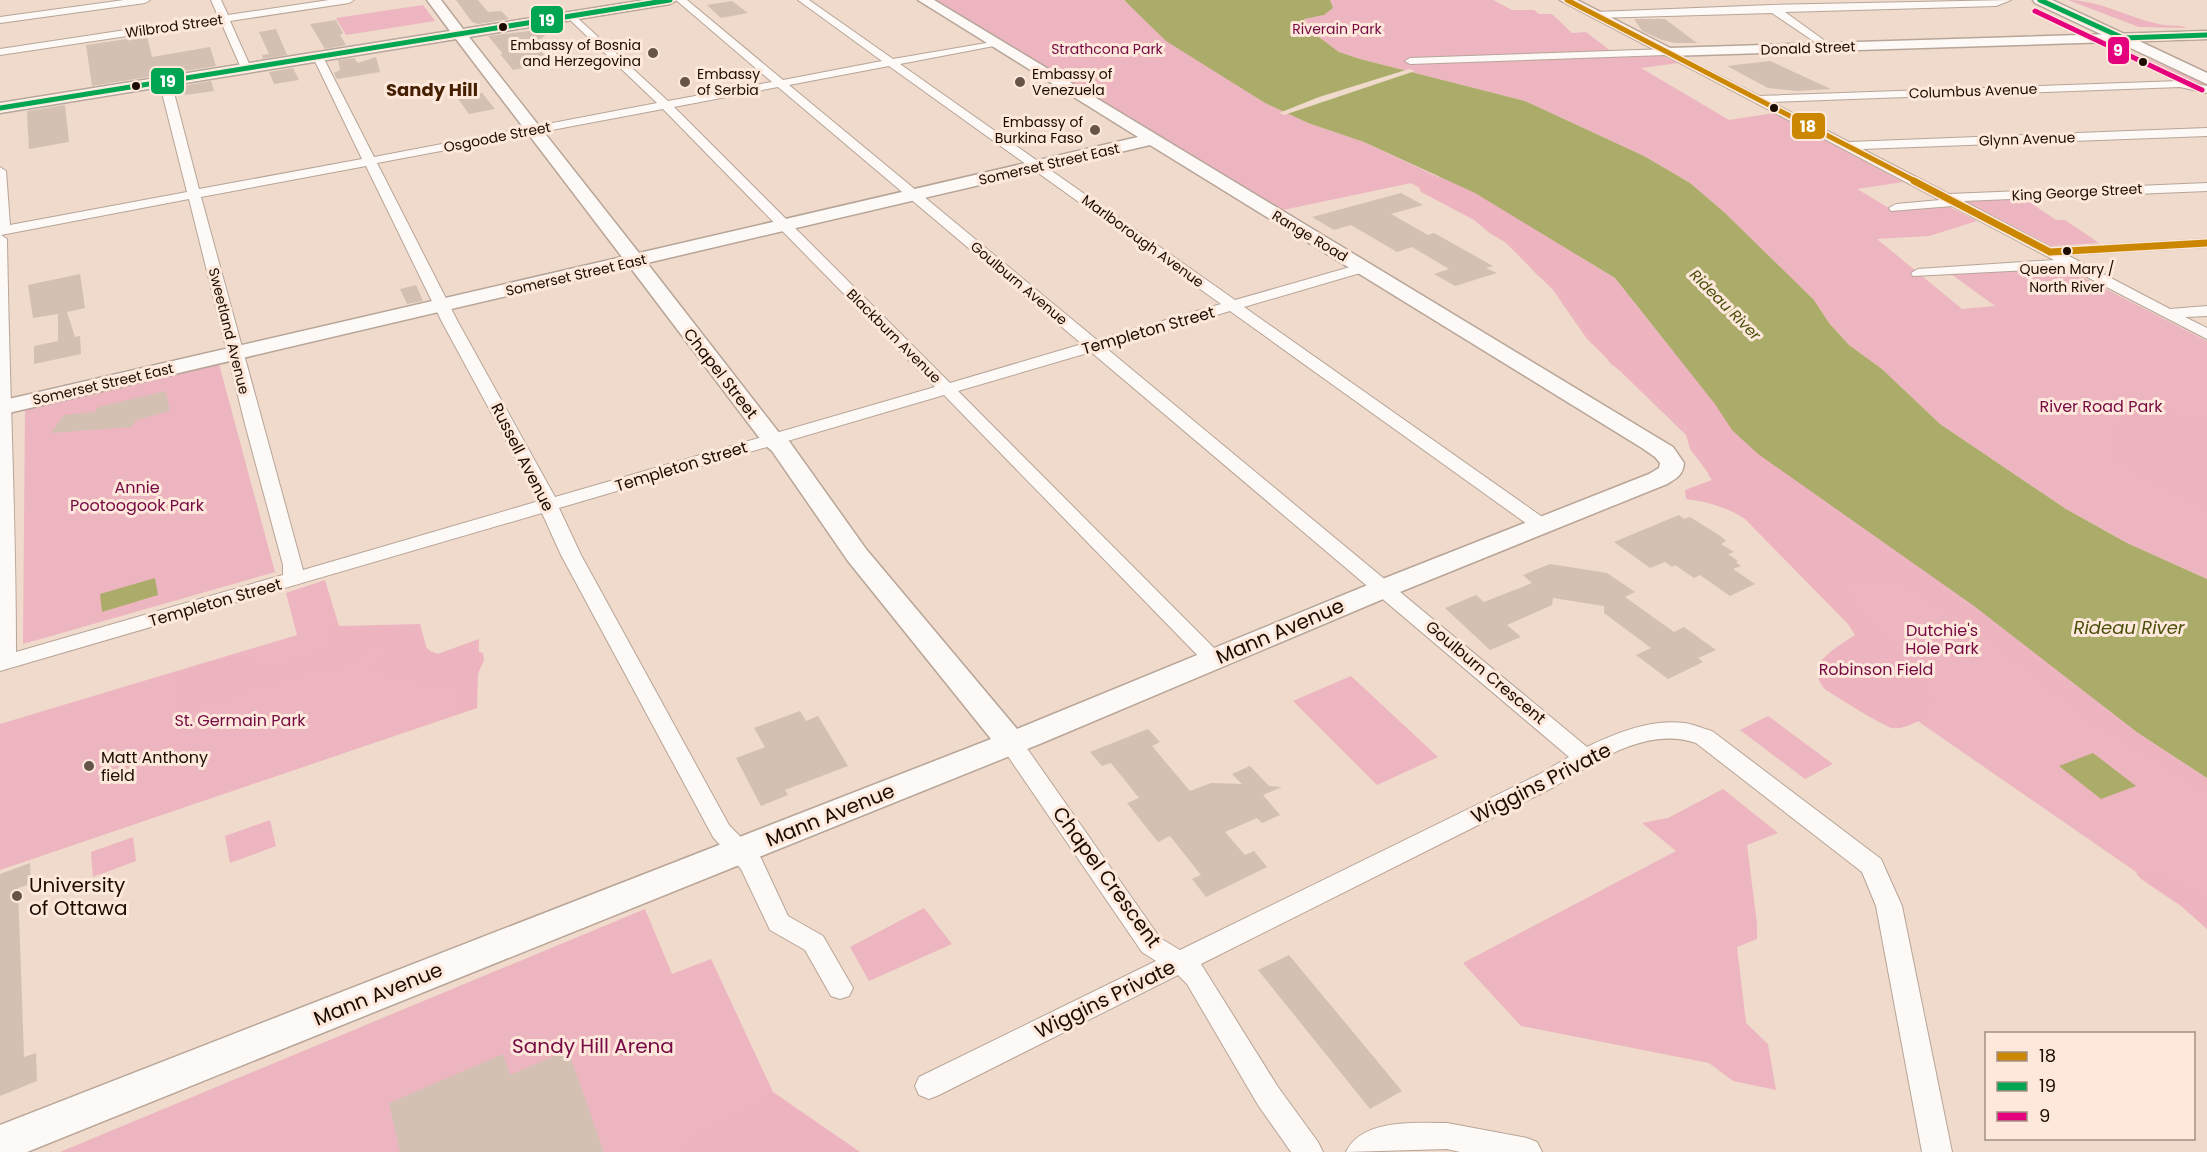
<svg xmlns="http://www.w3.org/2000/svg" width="2207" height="1152" font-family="Poppins,sans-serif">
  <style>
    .green { fill: #edb5c0 }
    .forest { fill: #edb3bf }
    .water { fill: #abac69 }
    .pier { fill: #efdacb }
    .building { fill: #d3c0b3 }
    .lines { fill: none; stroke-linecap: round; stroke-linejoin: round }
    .street-casing { stroke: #b7a598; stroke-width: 2 }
    .secondary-casing { stroke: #b7a598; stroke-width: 3 }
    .primary-casing { stroke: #b7a598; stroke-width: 3 }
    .street { fill: #fdf9f7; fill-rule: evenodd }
    .secondary { fill: #fdf9f7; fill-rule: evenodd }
    .primary { fill: #fdf9f7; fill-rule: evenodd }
    .bus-1-far1-casing { stroke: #fde8db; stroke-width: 8 }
    .bus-1-casing { stroke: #fde8db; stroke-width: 10 }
    .bus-2-casing { stroke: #fde8db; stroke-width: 8 }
    .bus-3-casing { stroke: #fde8db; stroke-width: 8 }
    .bus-1-far1 { stroke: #cb8700; stroke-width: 5 }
    .bus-1 { stroke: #cb8700; stroke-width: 7 }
    .bus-2 { stroke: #00a651; stroke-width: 5 }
    .bus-3 { stroke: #e5007d; stroke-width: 5 }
    .bus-dot { fill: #1c0c02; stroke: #fde8db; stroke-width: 2 }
    .poi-dot { fill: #665448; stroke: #fde8db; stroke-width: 2 }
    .labels { text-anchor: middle; stroke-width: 6; stroke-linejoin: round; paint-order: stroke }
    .far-street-label { font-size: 14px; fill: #1c0c02; stroke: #fde8db }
    .far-park-label { font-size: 14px; fill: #750a44; stroke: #fde8db }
    .far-poi-label { font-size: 14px; fill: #1c0c02; stroke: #fde8db; text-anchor: end }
    .bus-label { font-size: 14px; fill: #1c0c02; stroke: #fde8db }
    .far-water-label { font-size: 15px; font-style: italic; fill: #4a500c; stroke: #fde8db }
    .street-label { font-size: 16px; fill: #1c0c02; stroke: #fde8db }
    .park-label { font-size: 16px; fill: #750a44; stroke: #fde8db }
    .poi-label { font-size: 16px; fill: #1c0c02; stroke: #fde8db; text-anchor: start }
    .far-district-label { font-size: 18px; font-weight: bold; fill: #451f00; stroke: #fde8db }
    .water-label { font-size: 18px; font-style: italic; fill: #4a500c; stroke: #fde8db }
    .near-street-label { font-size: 20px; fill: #1c0c02; stroke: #fde8db }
    .near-poi-label { font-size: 20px; fill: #1c0c02; stroke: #fde8db; text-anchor: start }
    .near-park-label { font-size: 20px; fill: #750a44; stroke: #fde8db }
    .line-badge { stroke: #fde8db; stroke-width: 2 }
    .badge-label { font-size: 16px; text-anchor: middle; font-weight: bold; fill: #fff }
  </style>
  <rect width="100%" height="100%" fill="#efdacb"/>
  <path class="green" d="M935 0H1123L1230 81 1265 103 1308 123 1364 142 1491 202 1615 278 1715 404 2138 733 2207 778V921L1841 668 1874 646 1730 502 1690 449 1686 435 1587 339 1553 290 1493 230 1411 183 1283 210Z
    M1330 0H1493L1512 10H1534L1539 14H1552L1572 33 1586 32 1612 52 1651 51 1679 63 1641 68 1729 120 1774 113 1903 182 1857 189 1894 211 1946 205 1977 221 1929 236 1877 239 1962 309 1995 306 1951 274 2065 268 2207 341V579L2127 543 2066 509 1940 424 1882 369 1849 345 1829 323 1814 300 1724 212 1690 183 1644 156 1525 101 1360 59 1339 52 1312 32 1304 18 1324 15 1333 8Z
    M423 5 435 21 346 35 336 18Z
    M2025 199 2056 220H2065L2099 243 2051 246 1965 201Z
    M219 364 275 572 23 644 25 410Z
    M325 580 339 626 420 624 429 657 479 639 477 708 0 870V724L297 635 286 593Z
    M1351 676 1438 757 1377 785 1293 701Z
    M1768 716 1833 764 1805 779 1740 730Z
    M1723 789 1778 833 1747 845 1757 924V939L1737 947 1746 1023 1768 1044 1776 1090 1733 1081 1709 1063 1521 1026 1463 963 1676 851 1642 823 1668 818Z
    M270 820 276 846 230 863 225 836Z
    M133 837 136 861 93 877 91 852Z
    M924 908 952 944 869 981 850 947Z
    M645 909 672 974 711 959 773 1092 764 1114 787 1152H60Z"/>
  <path class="forest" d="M2068 0C2099 0 2129 18 2159 24 2168 27 2178 24 2187 28L2139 27Z
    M2103 46 2129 51 2207 84V89L2174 77Z
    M1429 176 1445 178 1521 215 1541 235 1573 253 1605 277 1616 281 1661 341 1688 365 1748 443 1849 523 1962 605 2004 630 2062 683 2178 762 2207 780V792L2097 724 1984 635 1912 588 1886 577 1858 582 1841 580 1839 584 1873 627 1911 664 1920 675 1930 694 1927 717C1917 721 1904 730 1892 728 1885 727 1833 695 1825 689 1819 683 1815 672 1819 664 1827 652 1843 643 1855 635L1848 624 1745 519C1727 507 1708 502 1686 499L1685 490 1712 480 1709 476 1699 442 1682 421 1660 404 1643 387 1611 364 1582 327 1583 324 1566 294 1537 275 1515 248 1491 234 1474 220 1421 192 1416 181Z
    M2140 412 2207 418V509L2124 464 2111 452C2113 428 2115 418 2140 412Z
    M352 628H391L413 633 430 651 439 654 453 653 467 648 483 653 484 660 476 678 477 708H460L457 701V687L453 685 418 682 376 671 372 665 390 650V646L374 645 365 654 329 671 320 667 307 671 199 706H181L175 701C175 691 177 682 183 675 191 666 234 654 245 658 257 662 262 669 275 667 298 663 316 654 335 642L336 635 332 630Z
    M2142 871 2160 874 2207 902V929L2181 906 2141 879 2136 873Z
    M773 1092 860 1152H685L698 1131 738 1117Z"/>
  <path class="water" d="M1124 0H1330L1333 8 1324 15 1304 19 1312 32 1339 52 1360 59 1525 101 1644 156 1690 183 1724 212 1814 300 1829 323 1849 345 1882 369 1940 424 2066 509 2127 543 2207 579V778L2138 733 1974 606 1758 454 1732 430 1715 404 1615 278 1475 193 1364 142 1308 123 1265 103 1166 41Z
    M155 578 158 595 102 612 100 594Z
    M2093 753 2136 786 2101 799 2059 766Z"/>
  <path class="pier" d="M1409 69 1415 71 1284 115 1279 113 1319 97Z"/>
  <path class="building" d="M456 0H478L488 12 501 11 509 19 478 24 472 22Z
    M732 1 748 13 721 18 707 5Z
    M1634 19H1665L1697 43H1674L1662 40 1642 31Z
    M336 20 343 33 340 35 346 45 325 49 310 24Z
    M555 28 535 43 551 63 513 70 500 54H503L488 36Z
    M276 29 287 55 263 59 262 55 269 54 259 32Z
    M147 36 152 57 210 47 216 66 92 86 86 45Z
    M376 57 380 72 337 79 334 73 340 70 338 60 354 58 358 63Z
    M1770 61 1831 89 1797 91 1768 88 1727 66Z
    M293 68 299 80 274 84 269 72Z
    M211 81 214 91 185 95 183 86Z
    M482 93 495 109 469 114 457 97Z
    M65 105 69 142 29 149 27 111Z
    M1401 193 1423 205 1391 214 1428 235 1434 233 1493 266 1486 268 1497 273 1455 286 1434 274 1449 269 1412 247 1397 252 1351 225 1334 230 1312 217Z
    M80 274 85 308 67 312 75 337 80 336 81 354 34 364V346L58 341V314L33 318 28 285Z
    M416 285 423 301 407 304 400 289Z
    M166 391 170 411 136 420 132 427 51 433 64 415 95 412 98 407Z
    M1679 515 1684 519 1690 517 1722 537 1726 541 1721 544 1734 552 1728 554 1738 561 1736 562 1741 566 1733 569 1755 584 1730 596 1700 575 1694 578 1675 565 1672 567 1665 562 1650 568 1614 542Z
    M1550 564 1607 573 1635 592 1625 597 1674 632 1684 627 1716 650 1698 658 1703 662 1668 679 1636 655 1651 648 1604 613V606L1553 598 1552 605 1507 625 1521 637 1490 650 1445 608 1476 595 1484 602 1532 583 1523 575Z
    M800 711 806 721 818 716 848 766 785 790 788 795 761 806 736 758 765 747 754 728Z
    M1148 729 1160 742 1152 746 1190 791 1211 783 1242 784 1232 774 1250 766 1269 786 1282 787 1263 795 1280 815 1262 823 1257 818 1225 832 1245 855 1254 851 1267 867 1206 897 1192 879 1201 875 1170 836 1158 842 1127 803 1139 798 1111 763 1102 766 1090 752Z
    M30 863 31 884 18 888 24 1057 36 1053 37 1081 0 1096V874Z
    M1289 955 1402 1091 1370 1109 1258 970Z
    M568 1050 604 1152H400L389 1103 503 1054 510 1075Z"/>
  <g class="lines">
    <g class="street-casing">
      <path id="street" d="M124 0H150L145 3 0 23V17Z
        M211 0H221L228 15 329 0H354L349 3 230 21 251 68 246 71 241 68 221 22 0 55V49L218 16Z
        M676 0H687L783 80 882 61 798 0H809L893 59 998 41V45L994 46 900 64 1235 300 1357 265H1367L1369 268 1367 271 1244 307 1548 521 1550 525 1548 529H1534L1230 311 1106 348 1587 747C1616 733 1651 719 1684 723 1694 724 1703 729 1712 731L1881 859 1902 906 1952 1152H1922L1876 906 1862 872 1696 743C1646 726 1595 762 1554 787L1201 964 1278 1087 1318 1142 1323 1152H1291L1258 1105 1187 984 1178 975 939 1095 929 1099 919 1095 915 1086 919 1077 1156 961 1142 952 1003 749 1000 743 1003 737 1011 735 1019 737 1160 938 1180 950 1538 775 1569 757 1091 352 958 391 1220 654 1223 659 1220 664 1213 666 1206 664 944 395 559 508 581 555 729 825 761 858 788 916 823 936 853 988 849 996 840 999 831 996 805 950 770 930 741 869 713 837 561 555 542 513 0 671V167L6 171 10 225 187 192 160 85 163 79 167 78 173 81 172 85 199 189 362 159 313 57 318 54 323 57 374 157 657 103 568 18 567 16 572 13 668 101 772 82ZM889 66 1221 304 1097 340 789 85ZM778 87 1082 344 950 383 674 107ZM663 109 935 387 555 497 458 322 377 163ZM366 166 442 322 539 501 303 570 201 197ZM189 199 245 424 283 565V575L16 652C16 515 9 377 7 239L1 235Z
        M2011 0 1996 6 1785 12 1832 46V50L1828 51 1772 13 1596 18 1591 15 1596 12 1772 5Z
        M1667 49 1759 96 2180 81 2207 86V93L2180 87 1771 102 1849 142 2207 128V136L1862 149 1949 194 2207 183V191L1963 201 2052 248 2207 239V247L2067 255 2170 309 2207 306V316L2185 317 2207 328V339L2066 266 2051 269 1913 276 1911 273 1918 269 2054 260 1952 206 1891 211 1889 208 1896 204 1940 200 1665 55 1410 64 1405 61 1410 58Z
        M1447 1123 1527 1138 1537 1142 1542 1152H1460L1447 1149 1346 1152C1362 1118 1416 1123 1447 1123Z"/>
    </g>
    <g class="secondary-casing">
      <path id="secondary" d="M427 0H441L463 29 645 0H677L670 4 469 37 639 253 1138 137 918 0H934L1658 438 1673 447 1684 463C1683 475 1677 478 1667 484L1395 594 1042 743 27 1152H0V1125L991 739 848 561 772 451 764 444 630 267 0 415V401L622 257 456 39 0 113V103L450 31ZM1150 145 1642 448 1655 457 1660 463 1659 468 1649 474 1375 582 1017 729 866 549 789 441 780 434 647 263Z
        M1560 0H1577L1670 48 2207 31V39L1667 56Z"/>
    </g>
    <g class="primary-casing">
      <path id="primary" d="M2033 0H2052L2207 73V84L2035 3Z"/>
    </g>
    <use href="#street" class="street"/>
    <use href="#secondary" class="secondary"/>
    <use href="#primary" class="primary"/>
    <g class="bus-1-far1-casing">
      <path id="bus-1-far1" d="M1567 0 1917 182"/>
    </g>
    <g class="bus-1-casing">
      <path id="bus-1" d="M1914 181 2050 252
        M2050 252 2207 243"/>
    </g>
    <g class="bus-2-casing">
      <path id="bus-2" d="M2040 0 2123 38 2207 35
        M0 108 670 0"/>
    </g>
    <g class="bus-3-casing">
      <path id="bus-3" d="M2035 11 2202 90"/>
    </g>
    <use href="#bus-1-far1" class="bus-1-far1"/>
    <use href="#bus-1" class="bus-1"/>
    <use href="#bus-2" class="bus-2"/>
    <use href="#bus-3" class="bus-3"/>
  </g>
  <g class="bus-dot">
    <circle cx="503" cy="27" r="5"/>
    <circle cx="2143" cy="62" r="5"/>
    <circle cx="136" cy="86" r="5"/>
    <circle cx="1774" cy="108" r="5"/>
    <circle cx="2067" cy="251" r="5"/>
  </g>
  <g class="poi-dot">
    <circle cx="653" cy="53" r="6"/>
    <circle cx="685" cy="82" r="6"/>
    <circle cx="1020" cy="82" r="6"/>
    <circle cx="1095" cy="130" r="6"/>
    <circle cx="89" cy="766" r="6"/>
    <circle cx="17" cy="896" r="6"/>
  </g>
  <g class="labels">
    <g class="far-street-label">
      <text transform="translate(174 26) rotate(-8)" y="5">Wilbrod Street</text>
      <text transform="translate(1808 48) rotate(-2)" y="5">Donald Street</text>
      <text transform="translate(1973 91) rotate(-2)" y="5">Columbus Avenue</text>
      <text transform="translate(497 137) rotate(-11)" y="5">Osgoode Street</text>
      <text transform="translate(2027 139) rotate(-2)" y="5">Glynn Avenue</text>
      <text transform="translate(1049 164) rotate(-13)" y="5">Somerset Street East</text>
      <text transform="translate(2077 192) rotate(-3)" y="5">King George Street</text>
      <text transform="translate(1310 236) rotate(31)" y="5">Range Road</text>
      <text transform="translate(1143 241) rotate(36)" y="5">Marlborough Avenue</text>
      <text transform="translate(576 275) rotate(-13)" y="5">Somerset Street East</text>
      <text transform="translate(1019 283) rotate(40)" y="5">Goulburn Avenue</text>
      <text transform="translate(229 331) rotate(76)" y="5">Sweetland Avenue</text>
      <text transform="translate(894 336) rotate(45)" y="5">Blackburn Avenue</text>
      <text transform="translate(103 384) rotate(-13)" y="5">Somerset Street East</text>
    </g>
    <g class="far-park-label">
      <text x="1337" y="34">Riverain Park</text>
      <text x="1107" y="54">Strathcona Park</text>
    </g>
    <g class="far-poi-label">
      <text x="641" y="50">Embassy of Bosnia<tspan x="641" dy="16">and Herzegovina</tspan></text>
      <text x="697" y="79" text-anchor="start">Embassy<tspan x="697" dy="16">of Serbia</tspan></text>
      <text x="1032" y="79" text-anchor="start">Embassy of<tspan x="1032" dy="16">Venezuela</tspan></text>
      <text x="1083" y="127">Embassy of<tspan x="1083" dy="16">Burkina Faso</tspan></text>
    </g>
    <g class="bus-label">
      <text x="2067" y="274">Queen Mary /<tspan x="2067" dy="18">North River</tspan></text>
    </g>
    <g class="far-water-label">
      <text transform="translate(1725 305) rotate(45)" y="5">Rideau River</text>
    </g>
    <g class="street-label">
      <text transform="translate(1148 330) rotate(-16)" y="6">Templeton Street</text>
      <text transform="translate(721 373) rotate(52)" y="6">Chapel Street</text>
      <text transform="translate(523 457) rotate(63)" y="6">Russell Avenue</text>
      <text transform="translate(681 466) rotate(-17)" y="6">Templeton Street</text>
      <text transform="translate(215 602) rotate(-16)" y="6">Templeton Street</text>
      <text transform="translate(1486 672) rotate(40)" y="6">Goulburn Crescent</text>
    </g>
    <g class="park-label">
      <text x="2101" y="412">River Road Park</text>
      <text x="137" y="493">Annie<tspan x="137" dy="18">Pootoogook Park</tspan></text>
      <text x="1942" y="636">Dutchie's<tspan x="1942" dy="18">Hole Park</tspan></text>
      <text x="1876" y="675">Robinson Field</text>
      <text x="240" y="726">St. Germain Park</text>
    </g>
    <g class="poi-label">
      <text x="101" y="763">Matt Anthony<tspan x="101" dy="18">field</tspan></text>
    </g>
    <g class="far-district-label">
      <text x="432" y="96">Sandy Hill</text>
    </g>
    <g class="water-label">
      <text x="2129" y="634">Rideau River</text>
    </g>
    <g class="near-street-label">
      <text transform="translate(1280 631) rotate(-23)" y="7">Mann Avenue</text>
      <text transform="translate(1541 783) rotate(-27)" y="7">Wiggins Private</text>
      <text transform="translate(830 815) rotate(-22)" y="7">Mann Avenue</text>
      <text transform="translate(1107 877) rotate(54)" y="7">Chapel Crescent</text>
      <text transform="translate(378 994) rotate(-22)" y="7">Mann Avenue</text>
      <text transform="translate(1105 999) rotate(-26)" y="7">Wiggins Private</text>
    </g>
    <g class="near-poi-label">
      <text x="29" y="892">University<tspan x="29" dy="23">of Ottawa</tspan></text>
    </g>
    <g class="near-park-label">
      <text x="593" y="1053">Sandy Hill Arena</text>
    </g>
  </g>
  <g class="line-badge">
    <rect x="530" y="5" width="34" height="29" rx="6" fill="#00a651"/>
    <rect x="2107" y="36" width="23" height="29" rx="6" fill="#e5007d"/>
    <rect x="150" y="67" width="35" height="28" rx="6" fill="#00a651"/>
    <rect x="1791" y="112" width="35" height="28" rx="6" fill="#cb8700"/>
  </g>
  <g class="badge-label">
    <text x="547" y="26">19</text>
    <text x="2118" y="56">9</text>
    <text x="168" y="87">19</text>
    <text x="1808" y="132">18</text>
  </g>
  <rect x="1985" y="1032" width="210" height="108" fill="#fde8db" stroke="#a39084" stroke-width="1.5"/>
  <rect x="1997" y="1052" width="30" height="9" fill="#cb8700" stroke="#a39084" stroke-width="1.5"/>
  <text x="2039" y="1062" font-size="18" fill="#1c0c02">18</text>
  <rect x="1997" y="1082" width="30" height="9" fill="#00a651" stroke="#a39084" stroke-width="1.5"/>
  <text x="2039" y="1092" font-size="18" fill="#1c0c02">19</text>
  <rect x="1997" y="1112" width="30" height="9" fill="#e5007d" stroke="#a39084" stroke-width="1.5"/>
  <text x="2039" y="1122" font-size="18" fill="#1c0c02">9</text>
</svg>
